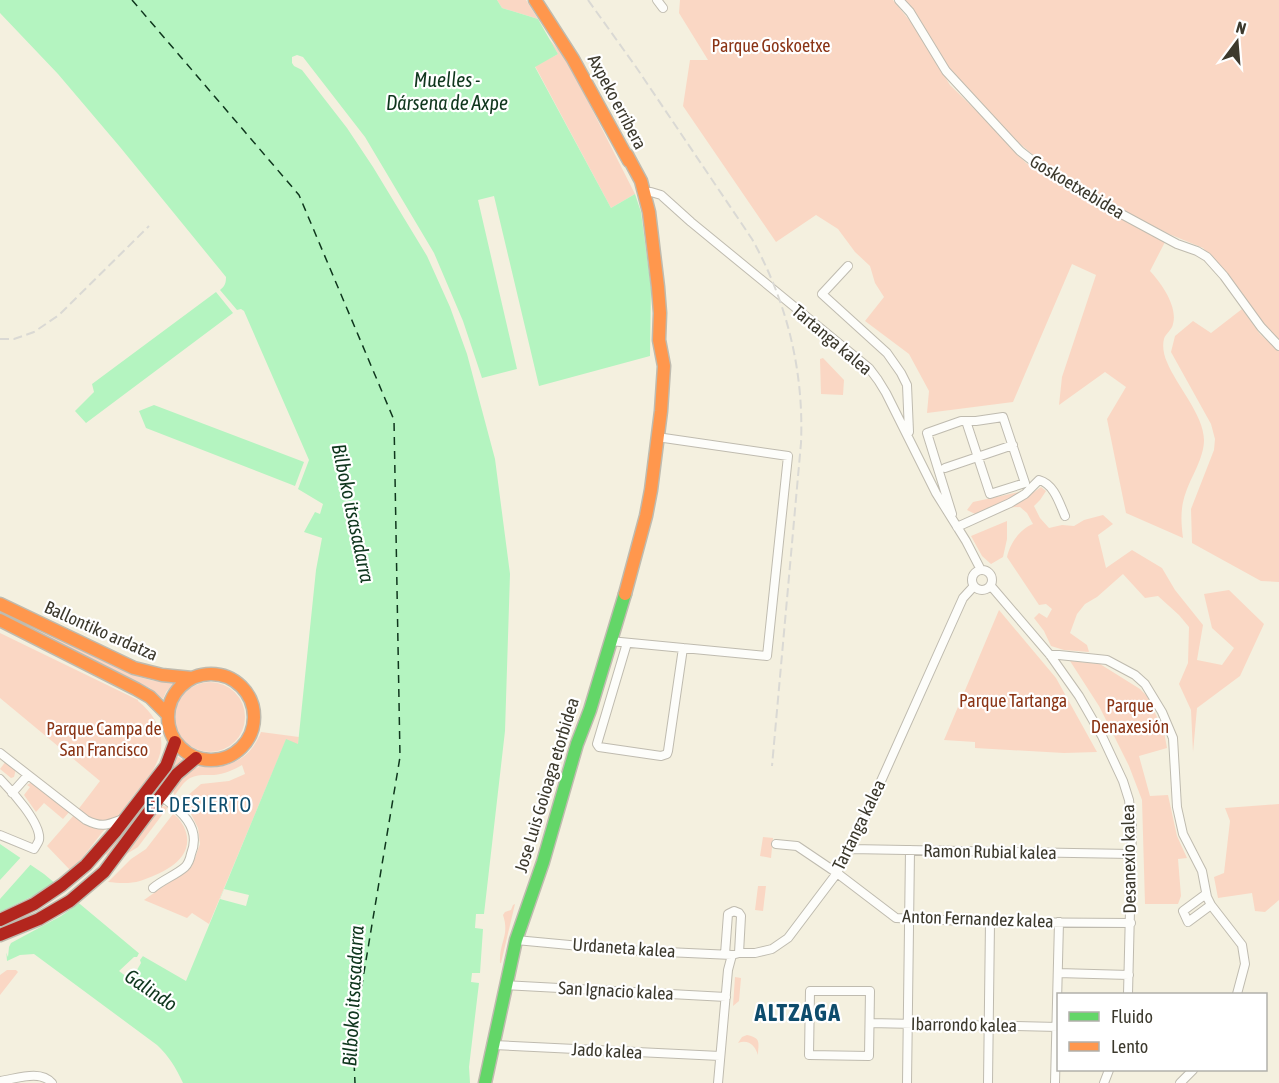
<svg xmlns="http://www.w3.org/2000/svg" width="1279" height="1083" font-family="'Asap Condensed',sans-serif">
  <style>
    .green { fill: #fad7c4 }
    .water { fill: #b4f4c0 }
    .pier { fill: #f4f0df }
    .lines { fill: none; stroke-linecap: round; stroke-linejoin: round }
    .ferry { stroke: #0f361d; stroke-width: 1.5; stroke-dasharray: 8 6; stroke-linecap: butt }
    .street-casing { stroke: #bfbbaf; stroke-width: 10 }
    .fast-casing { stroke: #bfbbaf; stroke-width: 15 }
    .slow-casing { stroke: #bfbbaf; stroke-width: 15 }
    .jam-casing { stroke: #bfbbaf; stroke-width: 15 }
    .street { stroke: #fdfdfa; stroke-width: 8 }
    .fast { stroke: #63d668; stroke-width: 12 }
    .slow { stroke: #ff974d; stroke-width: 12 }
    .jam { stroke: #b3261e; stroke-width: 12 }
    .rail { stroke: #dad9d4; stroke-width: 2; stroke-dasharray: 9 4.5; stroke-linecap: butt }
    .labels { text-anchor: middle; stroke-width: 4.5; stroke-linejoin: round; paint-order: stroke }
    .park-label { font-size: 18px; fill: #8a3415; stroke: #fff }
    .street-label { font-size: 18px; fill: #3c392d; stroke: #fff }
    .water-label { font-size: 20px; font-style: italic; fill: #0f361d; stroke: #fff }
    .neighbourhood-label { font-size: 20px; letter-spacing: 1.5px; fill: #0e4c6c; stroke: #fff }
    .district-label { font-size: 24px; font-weight: bold; letter-spacing: 1.5px; fill: #0e4c6c; stroke: #fff }
  </style>
  <rect width="100%" height="100%" fill="#f4f0df"/>
  <path class="green" d="M497 0H526L538 19 502 8Z
    M680 0H893L914 26 950 85 996 130 1026 163 1082 198 1165 242 1150 271C1161 283 1178 306 1173 324 1172 330 1165 334 1164 339 1162 346 1164 356 1167 362 1176 385 1204 415 1204 440 1204 458 1191 477 1186 492 1180 508 1181 522 1183 538L1126 513 1107 419 1126 387 1105 372 1059 405 1062 377 1096 275 1072 264 1013 402 927 413 929 391 909 354 865 321 884 297 875 283 870 266 855 252 838 229 816 215 776 242 683 106 690 60H708L679 13Z
    M904 0H1279V341L1271 334 1203 248 1169 234 1090 194 1040 161 1018 142 948 70 916 13Z
    M549 39 566 58 635 194 611 208 535 66 558 54Z
    M1242 309 1260 334 1279 351V582L1261 581 1192 543 1191 509 1214 450 1215 439 1211 424 1171 352 1175 336 1193 321 1211 333Z
    M823 358 844 380 843 395 821 394 820 359Z
    M1041 487 1046 491 1040 500 1034 506 1040 518 1049 528 1062 525 1074 526 1084 520 1103 515 1113 524 1098 535 1106 568 1132 550 1162 568 1175 590 1203 625 1197 660 1222 665 1234 648 1212 628 1204 594 1229 590 1264 624 1240 676 1197 708 1193 752 1191 710 1179 684 1188 663 1189 627 1179 615 1158 596 1145 598 1123 574 1097 597 1085 604 1077 614 1070 633 1087 645 1089 652 1064 650 1051 646 1044 631 1034 618 1039 613 1047 618 1052 609 1046 604 1039 605 1007 557C1010 543 1020 529 1033 524L1027 513 1020 507 993 508 975 514 967 510 973 502 1019 492H1034Z
    M1007 521V539L1003 557 991 564 982 556 971 536Z
    M0 608 139 677 154 681 175 682 166 692 163 699 150 688 139 683 0 613Z
    M999 610 1056 678 1097 752 1064 753 975 748V742L944 740Z
    M0 633 138 700V701C157 716 168 739 157 762 152 775 141 786 133 796 126 805 118 820 107 822 98 825 85 815 77 811L100 781 0 698Z
    M1070 661 1100 664 1140 689 1147 696 1164 732 1167 748 1139 756 1150 796 1168 795 1177 836 1187 858 1178 859 1181 896 1178 904H1145L1142 800 1129 766 1099 706Z
    M175 717a35 35 0 1 1 70 0a35 35 0 1 1-70 0Z
    M261 732 299 737 298 745 286 740 209 924 192 913 187 918 144 900 192 866 200 844 198 828 191 814 179 803 201 784 229 781 245 774 242 765C234 770 224 774 214 775 206 775 198 774 190 778 183 782 179 790 174 796L173 788C180 780 187 769 199 767 205 766 212 768 218 767 240 763 253 752 261 732Z
    M175 755 186 762 108 856 105 853 131 822 163 779Z
    M6 761 16 769 14 777 11 778 0 769Z
    M32 782 70 811 63 819 44 803 36 812 24 795 30 787 27 785Z
    M1279 804V900L1265 912 1255 911 1252 893 1218 898 1214 877 1224 873 1230 821 1225 808Z
    M164 806 168 807 138 847 125 855V851L157 809Z
    M173 814C180 818 186 828 187 837 190 862 160 874 140 881 130 884 118 883 108 882L131 859 146 849Z
    M74 815 96 828 105 829C93 843 84 858 70 870L47 846Z
    M763 837 773 838 771 858 760 856Z
    M758 886H766L763 911 755 910Z
    M515 904 501 963H500C499 941 510 936 503 915L505 912 511 910 513 905Z
    M7 970H16L18 972 0 995V975Z
    M735 977 741 978 739 1001 733 1006Z
    M747 1035C762 1038 758 1043 758 1055 755 1046 749 1039 738 1043L742 1037Z"/>
  <path class="water" d="M0 0H497L502 8 538 19 558 54 535 67 611 208 635 194 641 212 651 288 650 356 539 386 494 196 478 200 517 369 482 378 463 321 434 253 365 137 303 57 297 55 292 57V63L294 66 302 70 347 128 373 167 427 256 450 307 467 354 495 459 510 574 505 731 484 914H476L475 928 483 929 480 973H472L471 982 479 983 469 1067 470 1083H183C176 1068 169 1056 157 1045L34 954 20 955 7 961 4 920 0 917V844L44 874 141 955 186 981 286 739 298 744 316 570 322 538 304 532 315 512 320 514 323 504 298 489 309 460 244 311 241 309 237 310 220 290C225 286 226 283 226 277L120 147 58 74 0 13Z
    M216 292 233 313 86 423 75 411 94 392 92 384Z
    M154 405 304 462 295 486 146 428 139 411Z"/>
  <path class="pier" d="M22 856 32 863 0 899V880Z
    M56 881 81 902 61 916 11 943 9 947 8 957 3 946 0 912 35 895Z
    M224 889 249 895 246 906 220 899Z
    M140 951 143 954V956L140 960 141 963 131 980 119 971 134 957H137Z"/>
  <g class="lines">
    <path class="ferry" d="M132 0 299 195 394 420 400 757 353 1038 355 1083"/>
    <g class="street-casing">
      <path id="street" d="M657 0 663 8
        M899 0 910 12 946 71 1020 151 1043 169 1090 197 1177 244 1197 251 1207 257 1224 276 1261 327 1279 346
        M645 192H651L661 195 691 222 869 368 878 380 886 393 936 493 966 541 981 570
        M848 266 822 294 887 353 901 373 907 385 909 432 907 434
        M945 468 1013 445
        M952 514 927 433 961 421H976L1003 417 1025 483 990 494 966 421
        M957 527 1010 503 1025 494 1039 480C1054 484 1059 502 1065 516
        M972 580a10 10 0 1 1 20 0a10 10 0 1 1-20 0Z
        M991 586 1050 655 1079 696 1102 736 1123 781 1129 800 1132 826 1128 994
        M610 641 767 656 788 456 657 437
        M627 643 597 744 599 747 661 756 667 754 668 751 683 648
        M1050 655H1059L1107 660 1135 675 1145 684 1162 712 1173 738 1177 807 1183 834 1202 871 1207 897 1211 905 1242 945 1245 964 1237 994
        M0 753 86 820C102 828 107 825 123 819
        M0 779C11 790 42 824 39 840 38 843 36 846 34 849L0 835
        M12 793 28 775
        M776 844 797 846 837 873 896 918 990 922 1131 923
        M850 849 1131 854
        M153 888C162 880 176 875 185 867 188 864 190 859 191 854 202 827 180 810 161 796
        M1206 894 1183 911 1188 922 1211 905
        M516 940 623 950 732 955 739 953H755L772 949 788 938 837 873 864 819 963 598 974 586
        M725 954 728 914 734 911 739 913 741 916 739 953
        M1058 973 1129 975
        M505 985 726 997
        M810 991H870L869 1056 809 1055Z
        M870 1023 1058 1027
        M494 1045 720 1056
        M0 1081C16 1079 40 1069 52 1083
        M718 1083 728 970 732 955
        M907 1083 910 850
        M988 1083 990 922
        M1055 1083 1059 922
        M1104 1083 1109 1070
        M1180 1083 1193 1070"/>
    </g>
    <g class="fast-casing">
      <path id="fast" d="M485 1083 516 940 543 862 577 744 590 710 625 594"/>
    </g>
    <g class="slow-casing">
      <path id="slow" d="M535 0 573 59 629 161
        M625 594 646 516 651 490 661 411 664 366 659 340 660 313 658 287 649 212 641 181 627 155
        M0 604 134 668 162 675 192 678
        M0 620 136 689 150 697 167 714
        M168 717a43 43 0 1 1 86 0a43 43 0 1 1-86 0Z"/>
    </g>
    <g class="jam-casing">
      <path id="jam" d="M0 920 34 904 62 885 86 865 115 832 166 766 175 742
        M0 935 39 919 70 901 104 872 177 774 196 758"/>
    </g>
    <use href="#street" class="street"/>
    <use href="#fast" class="fast"/>
    <use href="#slow" class="slow"/>
    <use href="#jam" class="jam"/>
    <path class="rail" d="M588 0 636 67 752 239C787 302 804 371 801 443L772 766
      M0 339H14L34 332 59 315 149 226"/>
  </g>
  <g class="labels">
    <g class="park-label">
      <text x="771" y="52">Parque Goskoetxe</text>
      <text x="1013" y="707">Parque Tartanga</text>
      <text x="1130" y="712">Parque<tspan x="1130" dy="21">Denaxesión</tspan></text>
      <text x="104" y="735">Parque Campa de<tspan x="104" dy="21">San Francisco</tspan></text>
    </g>
    <g class="street-label">
      <text transform="translate(617 102) rotate(62)" y="6">Axpeko erribera</text>
      <text transform="translate(1077 187) rotate(31)" y="6">Goskoetxebidea</text>
      <text transform="translate(832 340) rotate(40)" y="6">Tartanga kalea</text>
      <text transform="translate(101 631) rotate(24)" y="6">Ballontiko ardatza</text>
      <text transform="translate(547 785) rotate(-73)" y="6">Jose Luis Goioaga etorbidea</text>
      <text transform="translate(859 825) rotate(-64)" y="6">Tartanga kalea</text>
      <text transform="translate(990 852) rotate(1)" y="6">Ramon Rubial kalea</text>
      <text transform="translate(1129 859) rotate(-91)" y="6">Desanexio kalea</text>
      <text transform="translate(978 919) rotate(2)" y="6">Anton Fernandez kalea</text>
      <text transform="translate(624 948) rotate(4)" y="6">Urdaneta kalea</text>
      <text transform="translate(616 991) rotate(3)" y="6">San Ignacio kalea</text>
      <text transform="translate(964 1025) rotate(1)" y="6">Ibarrondo kalea</text>
      <text transform="translate(607 1051) rotate(3)" y="6">Jado kalea</text>
    </g>
    <g class="water-label">
      <text x="447" y="87">Muelles -<tspan x="447" dy="23">Dársena de Axpe</tspan></text>
      <text transform="translate(353 513) rotate(78)" y="7">Bilboko itsasadarra</text>
      <text transform="translate(151 990) rotate(34)" y="7">Galindo</text>
      <text transform="translate(353 996) rotate(-87)" y="7">Bilboko itsasadarra</text>
    </g>
    <g class="neighbourhood-label">
      <text x="199" y="812">EL DESIERTO</text>
    </g>
    <g class="district-label">
      <text x="798" y="1021">ALTZAGA</text>
    </g>
  </g>
  <rect x="1057" y="993" width="210" height="78" fill="#ffffff" stroke="#b1b0ab" stroke-width="1.5"/>
  <rect x="1069" y="1012" width="30" height="9" fill="#63d668" stroke="#b1b0ab" stroke-width="1.5"/>
  <text x="1111" y="1023" font-size="18" fill="#3c392d">Fluido</text>
  <rect x="1069" y="1042" width="30" height="9" fill="#ff974d" stroke="#b1b0ab" stroke-width="1.5"/>
  <text x="1111" y="1053" font-size="18" fill="#3c392d">Lento</text>
  <g transform="translate(1237 42) rotate(16)" stroke="#ffffff" stroke-width="4.5" paint-order="stroke">
  <path d="M0-4.5L10 22L0 15L-10 22Z" fill="#3c392d"/>
  <text y="-9" font-size="16" font-weight="bold" text-anchor="middle" fill="#3c392d">N</text>
  </g>
</svg>
